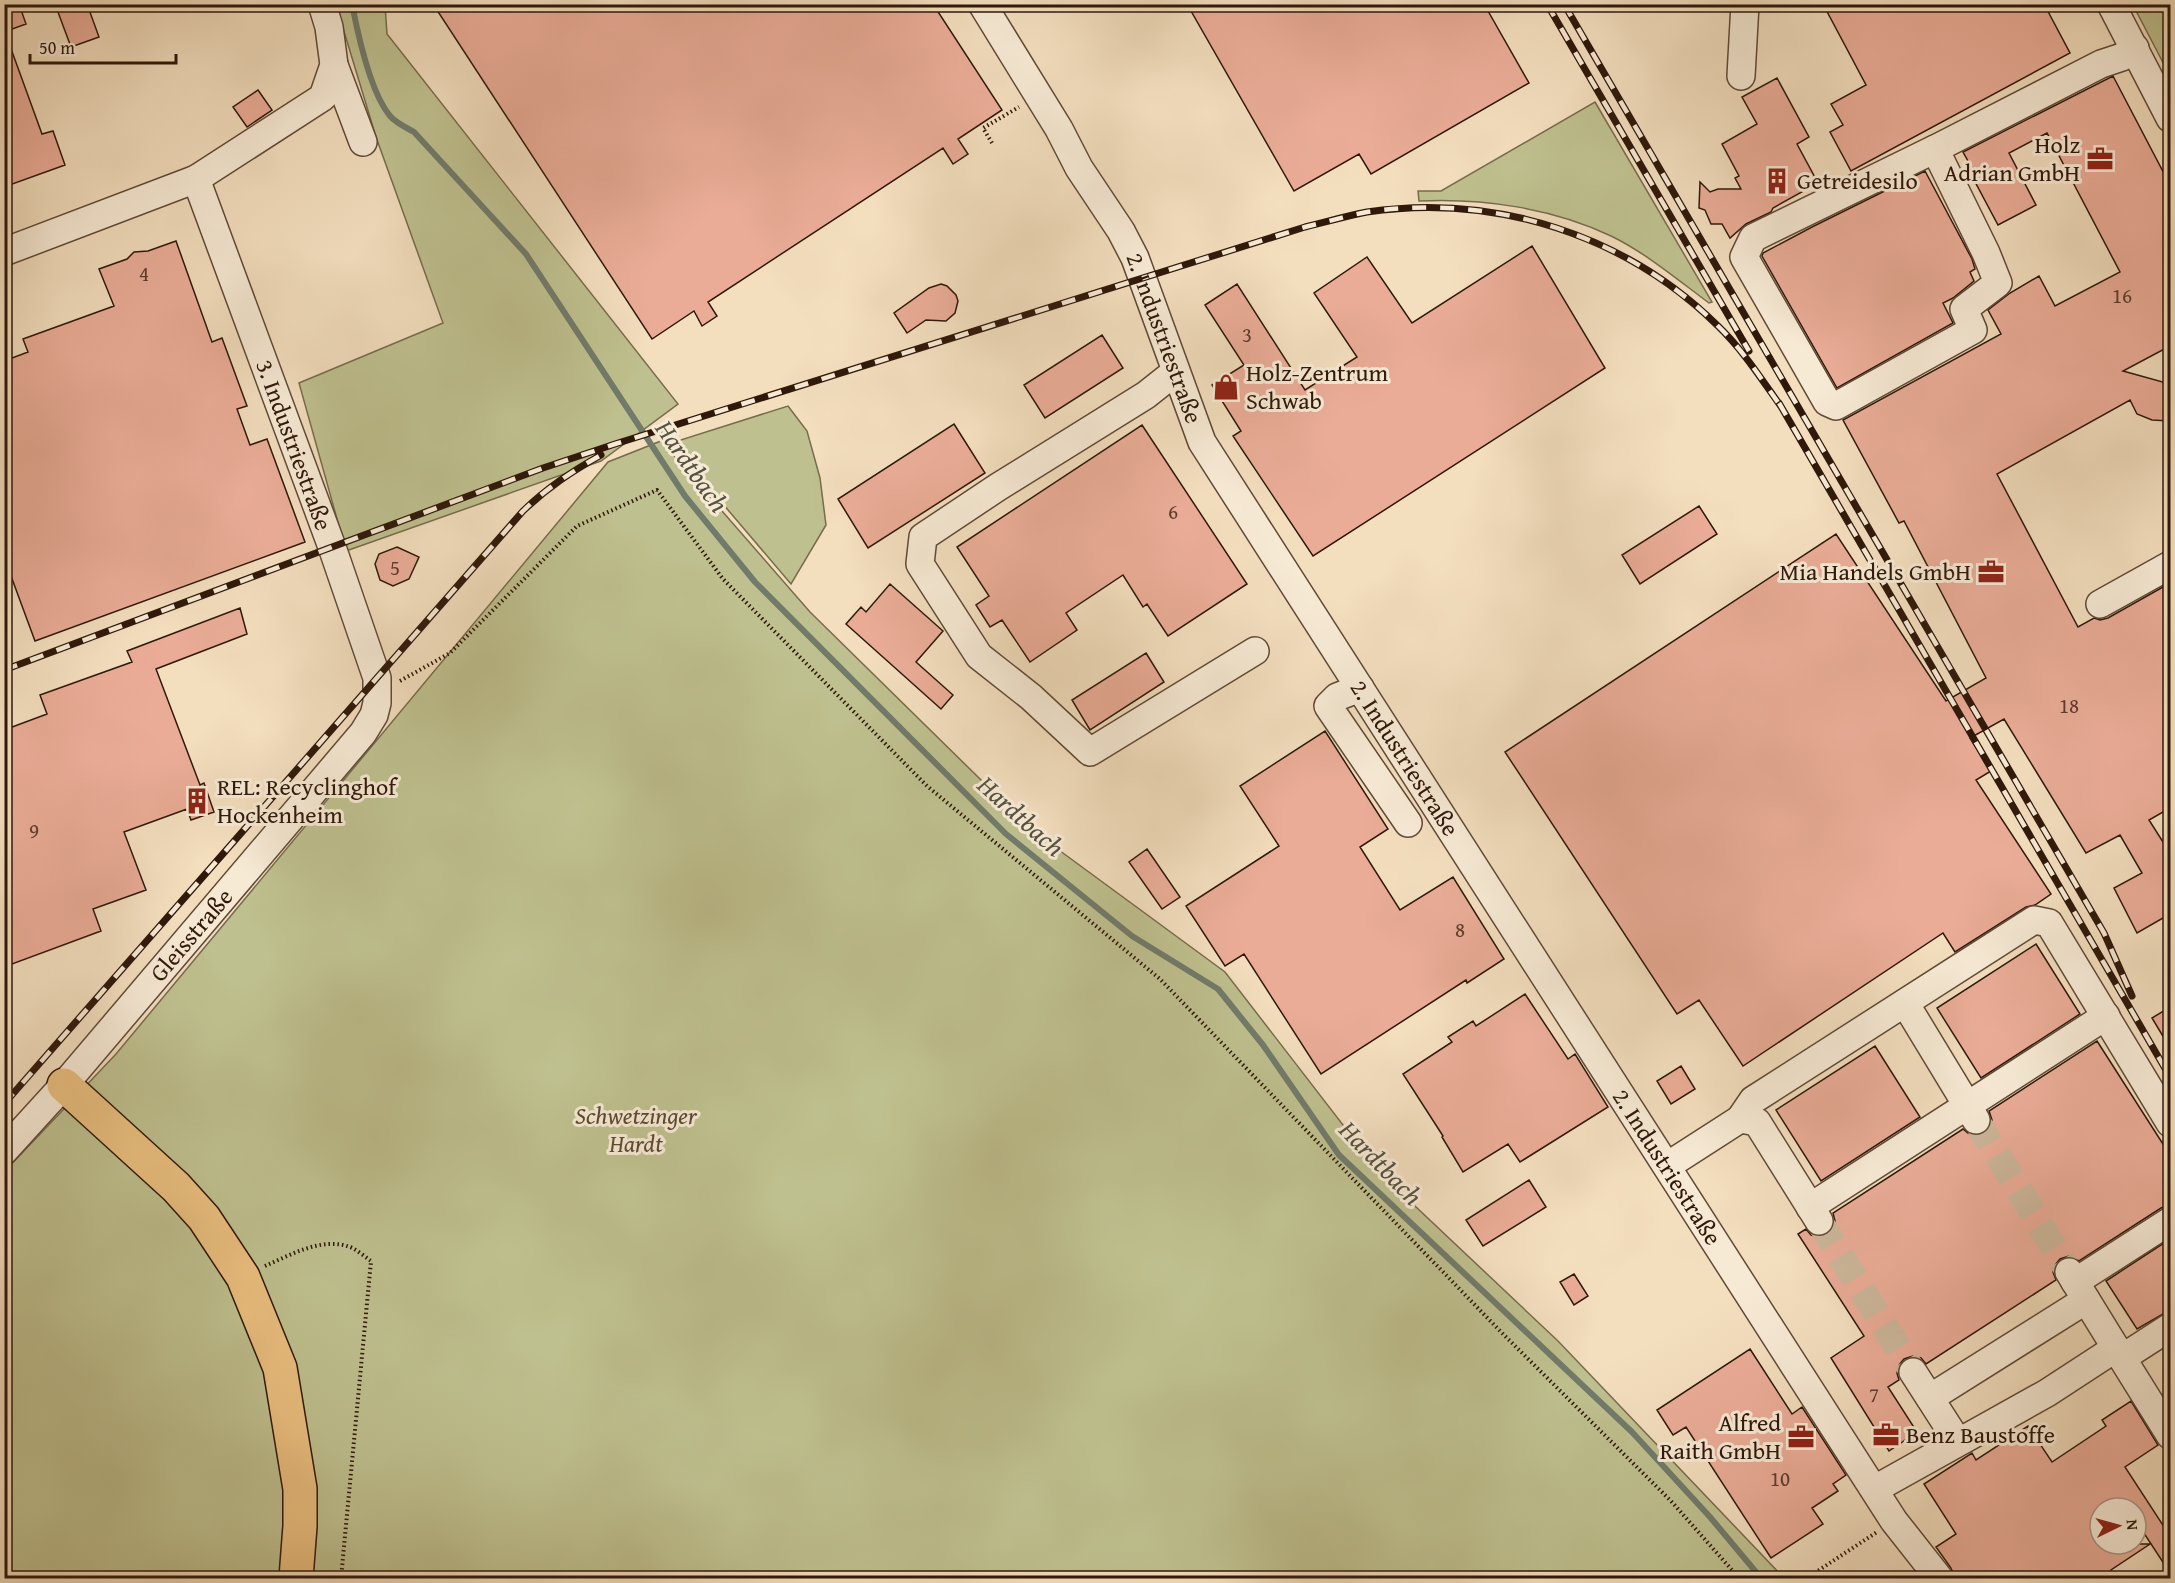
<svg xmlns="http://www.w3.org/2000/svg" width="2175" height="1583" font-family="'Gentium Book Plus',serif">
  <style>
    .green { fill: #bfc08f; stroke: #776c4c; stroke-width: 1.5 }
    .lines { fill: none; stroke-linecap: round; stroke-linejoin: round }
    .stream { stroke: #717b6b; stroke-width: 6 }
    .building { fill: #eaac97; stroke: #2f180a; stroke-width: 1.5 }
    .minor-tunnel { stroke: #ccb69a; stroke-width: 27; stroke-dasharray: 27 14; stroke-linecap: butt }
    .minor-casing { stroke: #604a37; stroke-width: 30 }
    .major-casing { stroke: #2f180a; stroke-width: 36 }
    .path { stroke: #2f180a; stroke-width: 4; stroke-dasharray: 1.5 3; stroke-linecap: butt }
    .minor { stroke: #f7ead5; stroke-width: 27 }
    .major { stroke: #eabf7f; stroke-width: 33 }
    .rail-casing { stroke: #2f180a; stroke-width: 7 }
    .rail { stroke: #f7ead5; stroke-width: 4.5; stroke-dasharray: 14; stroke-linecap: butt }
    .labels { text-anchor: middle; stroke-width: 6; stroke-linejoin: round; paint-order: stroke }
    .number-label { font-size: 21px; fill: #5e3d2d }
    .poi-label { font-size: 24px; fill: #2f180a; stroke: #f7ead5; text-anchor: start }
    .street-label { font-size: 24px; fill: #2f180a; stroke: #f7ead5 }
    .park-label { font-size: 24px; font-style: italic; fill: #5a4a32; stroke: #f7ead5 }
    .water-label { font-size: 26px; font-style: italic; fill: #565242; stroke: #f7ead5 }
  </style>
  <rect width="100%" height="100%" fill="#f3debe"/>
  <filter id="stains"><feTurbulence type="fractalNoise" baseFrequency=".00333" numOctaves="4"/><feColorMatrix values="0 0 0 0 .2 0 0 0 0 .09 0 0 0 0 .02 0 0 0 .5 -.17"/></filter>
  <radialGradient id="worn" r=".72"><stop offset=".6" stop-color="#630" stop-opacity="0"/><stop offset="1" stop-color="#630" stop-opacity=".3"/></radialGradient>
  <path class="green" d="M336 5H385L387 34 678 404 601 461 346 551 299 383 443 323 376 137Z
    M2133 5H2170V76Z
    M1595 102 1712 302 1709 303C1678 280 1646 253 1611 236 1553 208 1482 198 1419 201L1418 191H1441Z
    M788 406 807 431 820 478 826 525 791 584 671 443Z
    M661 441 810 612 1033 831 1225 972 1380 1173 1558 1341 1784 1578H5V1171L116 1054 608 462Z"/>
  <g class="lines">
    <path class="stream" d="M352 4C358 35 370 92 390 116 396 123 407 128 414 132L526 254 685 496 755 582 1006 834 1132 936 1218 989 1263 1045 1339 1155 1632 1432 1710 1517 1761 1578"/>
  </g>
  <path class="building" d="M4 4H19L26 24 4 32Z
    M55 4H87L99 37 71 47Z
    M433 4H933L1002 110 958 139 968 154 953 164 943 148 708 302 717 316 702 326 694 311 652 339Z
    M1187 4H1484L1529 83 1371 174 1359 154 1294 191Z
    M1823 4H2044L2070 53 1851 171 1830 132 1843 125 1831 104 1866 85Z
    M6 35 42 134 53 131 65 165 4 187V36Z
    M2113 76 2170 185V346L2123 371 2170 384V421L2152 420 2137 414 2130 400 1997 474 2078 627 2094 618 2100 620 2108 618 2170 583V808L2149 820 2170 853V914L2137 933 2114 888 2142 873 2120 835 2086 853 2004 719 1970 738 1991 771 1976 780 2051 894 2035 905 2026 907 1955 952 1943 933 1743 1066 1699 1000 1677 1014 1505 752 1836 534 1946 701 1986 678 1904 521 1899 523 1843 420 2001 334 1988 310 2010 293 2039 276 2055 306 2120 272 2047 133 2009 153 2036 205 1998 225 1965 163 1968 161 1963 152Z
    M1777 78 1809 137 1797 144 1818 183 1773 208 1771 212 1746 224 1730 238 1722 224H1711L1705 210 1699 208 1700 182 1710 192 1718 189H1741L1735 178 1739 176 1722 144 1757 124 1742 97Z
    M258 90 272 110 247 127 233 107Z
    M1925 171 1972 259 1975 269 1970 272 1974 281 1953 298 1943 303 1953 323 1837 388 1762 256 1763 253 1812 227Z
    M176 241 212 342 222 338 247 406 237 409 250 445 267 439 305 542 35 641 4 557V361L28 352 23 339 114 306 99 269 127 259 134 252 148 251Z
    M1532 246 1605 368 1313 556 1233 436 1241 431 1212 385 1244 365 1205 305 1237 284 1305 390 1357 357 1314 293 1367 257 1412 323Z
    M941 284 947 286 956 295 958 301 955 313 946 321 926 320 907 333 894 313 929 288Z
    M1102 335 1123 368 1045 418 1024 385Z
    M954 424 985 473 868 548 838 499Z
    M1142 425 1247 584 1168 636 1147 604 1143 607 1123 575 1066 613 1077 630 1030 662 1002 620 990 627 976 605 989 596 957 547Z
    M1699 506 1717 534 1640 584 1622 555Z
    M397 547 419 557 409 579 393 586 380 580 375 564 379 554Z
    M890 584 943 631 916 662 953 695 941 709 846 624 861 607 866 612Z
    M240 608 247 634 156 669 200 785 204 783 214 812 191 820 187 809 124 832 146 890 93 909 101 931 4 967V730L47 714 40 695 132 662 127 651Z
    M1146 653 1164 682 1090 730 1072 700Z
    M1325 731 1388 829 1360 847 1400 910 1453 877 1504 959 1467 983 1466 980 1321 1074 1244 954 1225 966 1186 906 1279 846 1240 786Z
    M1147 849 1180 897 1162 909 1129 862Z
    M2036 944 2080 1014 1981 1078 1937 1008Z
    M1525 994 1568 1059 1575 1054 1608 1107 1520 1162 1508 1144 1463 1172 1442 1137 1443 1136 1403 1074 1452 1042 1448 1037 1473 1021 1476 1026Z
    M2170 1007V1048L2152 1018Z
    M2097 1041 2170 1155V1205L2161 1208 2079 1261 2069 1256 2060 1259 2055 1265 2053 1272 2056 1280 1926 1364 1921 1358 1913 1356 1904 1359 1899 1365 1897 1373 1899 1380 1888 1387 1917 1432 1889 1451 1831 1358 1864 1336 1798 1234 1806 1229 1811 1235 1819 1237 1828 1234 1833 1229 1835 1221 1833 1213 1963 1129 1968 1133 1976 1136 1985 1133 1989 1128 1992 1120 1989 1111Z
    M1875 1046 1920 1117 1821 1181 1776 1110Z
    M1681 1066 1695 1089 1671 1104 1657 1081Z
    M1529 1180 1546 1207 1483 1246 1466 1220Z
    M2170 1239V1310L2137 1329 2106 1281Z
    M1574 1274 1588 1296 1574 1305 1560 1282Z
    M1750 1349 1792 1414 1802 1407 1846 1475 1833 1484 1838 1491 1812 1508 1823 1524 1771 1558 1686 1427 1673 1435 1657 1410Z
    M2131 1401 2158 1445 2125 1467 2170 1536V1573L2136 1521V1508H2100V1544H2150L2111 1570 2116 1578H1955L1951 1568 1936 1547 1956 1534 1924 1484 1972 1453 1976 1460 2028 1426 2052 1462 2106 1426 2102 1420Z"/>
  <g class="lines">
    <path class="minor-tunnel" d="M1976 1120 2069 1272
      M1819 1221 1913 1372"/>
    <g class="minor-casing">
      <g id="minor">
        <path id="s1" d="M982 4 1059 129 1079 168 1121 231 1135 258 1202 442 1894 1521 1939 1578"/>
        <path d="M2111 4 2170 118"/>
        <path d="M334 65 363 142"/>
        <path d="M1741 76 1745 4"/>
        <path d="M1935 149 1986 253 1998 283 1964 309 1973 330 1836 406 1827 402 1744 257 1753 238Z"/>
        <path d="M1935 149 2101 64 2122 57 2135 48"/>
        <path d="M4 252 196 179 323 97 334 65 329 27 322 4"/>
        <path d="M1175 372 1146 395 998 487 923 537 920 564 979 656 1031 697 1090 752 1255 651"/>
        <path d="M2100 604 2170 565"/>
        <path d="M1360 688 1337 697 1328 706 1408 823"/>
        <path d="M1905 1003 1976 1120"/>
        <path d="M1740 1119 1753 1100 2034 920 2049 923 2170 1123"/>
        <path id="s2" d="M4 1151 64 1085 363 733 374 715 377 703V678L332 547 196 179"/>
        <path d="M1667 1166 1740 1119 1757 1122 1819 1221"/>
        <path d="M1810 1207 2106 1016"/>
        <path d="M2069 1272 2122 1358 2170 1327"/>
        <path d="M2075 1282 2170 1221"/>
        <path d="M2122 1358 2170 1435"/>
        <path d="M1913 1372 1958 1442"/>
        <path d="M1930 1398 2086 1300"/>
        <path d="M1875 1489 2047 1393 2116 1348"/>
      </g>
    </g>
    <g class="major-casing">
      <path id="major" d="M64 1085 176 1187 204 1218 243 1277 280 1368 300 1489V1526L296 1578"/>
    </g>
    <path class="path" d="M992 143 983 128 1019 107
      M400 681 450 653 577 526 657 490 723 579 927 786 1160 979 1502 1333 1671 1501 1739 1578
      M265 1266C290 1255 320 1238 347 1246 355 1248 364 1256 371 1261L341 1578
      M1807 1578 1877 1532"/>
    <use href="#minor" class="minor"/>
    <use href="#major" class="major"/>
    <g class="rail-casing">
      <path id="rail" d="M1547 4 1749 351
        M1564 4 2104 933 2132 996
        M1779 403 2170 1077
        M4 670 543 468 615 444 1305 227C1326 222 1346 216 1367 212 1495 193 1626 235 1718 326 1743 350 1762 380 1782 408
        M4 1104 523 511C548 487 571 472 601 455"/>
    </g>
    <use href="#rail" class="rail"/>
  </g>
  <defs>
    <g id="office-bare" transform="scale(2.07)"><path d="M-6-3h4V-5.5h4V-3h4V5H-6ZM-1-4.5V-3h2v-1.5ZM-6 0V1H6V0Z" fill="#8f2418" stroke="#f7ead5" stroke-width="2.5" paint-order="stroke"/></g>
    <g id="building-bare" transform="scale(2.07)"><path d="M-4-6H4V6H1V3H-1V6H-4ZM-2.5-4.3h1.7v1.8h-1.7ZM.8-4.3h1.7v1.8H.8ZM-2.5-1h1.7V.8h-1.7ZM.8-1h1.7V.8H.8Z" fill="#8f2418" stroke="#f7ead5" stroke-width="2.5" paint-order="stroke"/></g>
    <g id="shop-bare" transform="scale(2.07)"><path d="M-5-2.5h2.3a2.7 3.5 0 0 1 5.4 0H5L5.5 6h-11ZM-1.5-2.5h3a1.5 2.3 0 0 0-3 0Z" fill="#8f2418" stroke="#f7ead5" stroke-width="2.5" paint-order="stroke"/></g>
  </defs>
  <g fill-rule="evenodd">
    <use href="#office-bare" x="2100" y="159"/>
    <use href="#building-bare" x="1777" y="181"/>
    <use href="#shop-bare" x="1226" y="387"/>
    <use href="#office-bare" x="1991" y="572"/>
    <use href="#building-bare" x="197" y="801"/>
    <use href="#office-bare" x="1886" y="1435"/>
    <use href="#office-bare" x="1801" y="1437"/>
  </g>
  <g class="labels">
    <g class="number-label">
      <text x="144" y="281">4</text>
      <text x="2122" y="303">16</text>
      <text x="1247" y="342">3</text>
      <text x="1173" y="519">6</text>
      <text x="395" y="575">5</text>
      <text x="2069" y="713">18</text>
      <text x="34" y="838">9</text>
      <text x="1460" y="937">8</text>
      <text x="1874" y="1402">7</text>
      <text x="1780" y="1486">10</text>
    </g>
    <g class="poi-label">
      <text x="2080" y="153" text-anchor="end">Holz<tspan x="2080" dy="28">Adrian GmbH</tspan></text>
      <text x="1797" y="189">Getreidesilo</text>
      <text x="1246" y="381">Holz-Zentrum<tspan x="1246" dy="28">Schwab</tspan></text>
      <text x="1971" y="580" text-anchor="end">Mia Handels GmbH</text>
      <text x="217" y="795">REL: Recyclinghof<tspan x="217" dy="28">Hockenheim</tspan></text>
      <text x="1781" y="1431" text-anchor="end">Alfred<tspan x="1781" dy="28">Raith GmbH</tspan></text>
      <text x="1906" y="1443">Benz Baustoffe</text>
    </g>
    <g class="street-label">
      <text dy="8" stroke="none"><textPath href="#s1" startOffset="382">2. Industriestraße</textPath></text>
      <text transform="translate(294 445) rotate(70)" y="8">3. Industriestraße</text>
      <text dy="8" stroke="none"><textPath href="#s1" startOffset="868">2. Industriestraße</textPath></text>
      <text dy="8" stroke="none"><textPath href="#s2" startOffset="286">Gleisstraße</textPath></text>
      <text dy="8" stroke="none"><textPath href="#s1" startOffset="1354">2. Industriestraße</textPath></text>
    </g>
    <g class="park-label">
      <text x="636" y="1124">Schwetzinger<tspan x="636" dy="28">Hardt</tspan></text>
    </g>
    <g class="water-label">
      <text transform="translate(692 466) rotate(55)" y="9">Hardtbach</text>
      <text transform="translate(1021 816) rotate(42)" y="9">Hardtbach</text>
      <text transform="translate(1381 1163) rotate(46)" y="9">Hardtbach</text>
    </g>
  </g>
  <rect width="2175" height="1583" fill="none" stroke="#f3debe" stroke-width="24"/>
  <rect x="6" y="6" width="2163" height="1571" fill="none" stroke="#2f180a" stroke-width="3"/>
  <rect x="12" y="12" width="2151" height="1559" fill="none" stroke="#2f180a" stroke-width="1.5"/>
  <g transform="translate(2118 1526) rotate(85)"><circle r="28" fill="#f7ead5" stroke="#a79684" stroke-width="1.5"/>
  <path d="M0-4.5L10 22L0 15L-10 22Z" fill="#8f2418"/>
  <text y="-9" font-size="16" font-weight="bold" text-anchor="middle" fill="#2f180a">N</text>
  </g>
  <path d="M30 54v9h146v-9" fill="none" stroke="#2f180a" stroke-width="3"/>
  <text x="39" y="54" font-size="18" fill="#2f180a" stroke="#f7ead5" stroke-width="4.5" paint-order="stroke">50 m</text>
  <rect width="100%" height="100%" filter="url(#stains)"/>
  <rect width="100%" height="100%" fill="url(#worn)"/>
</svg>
